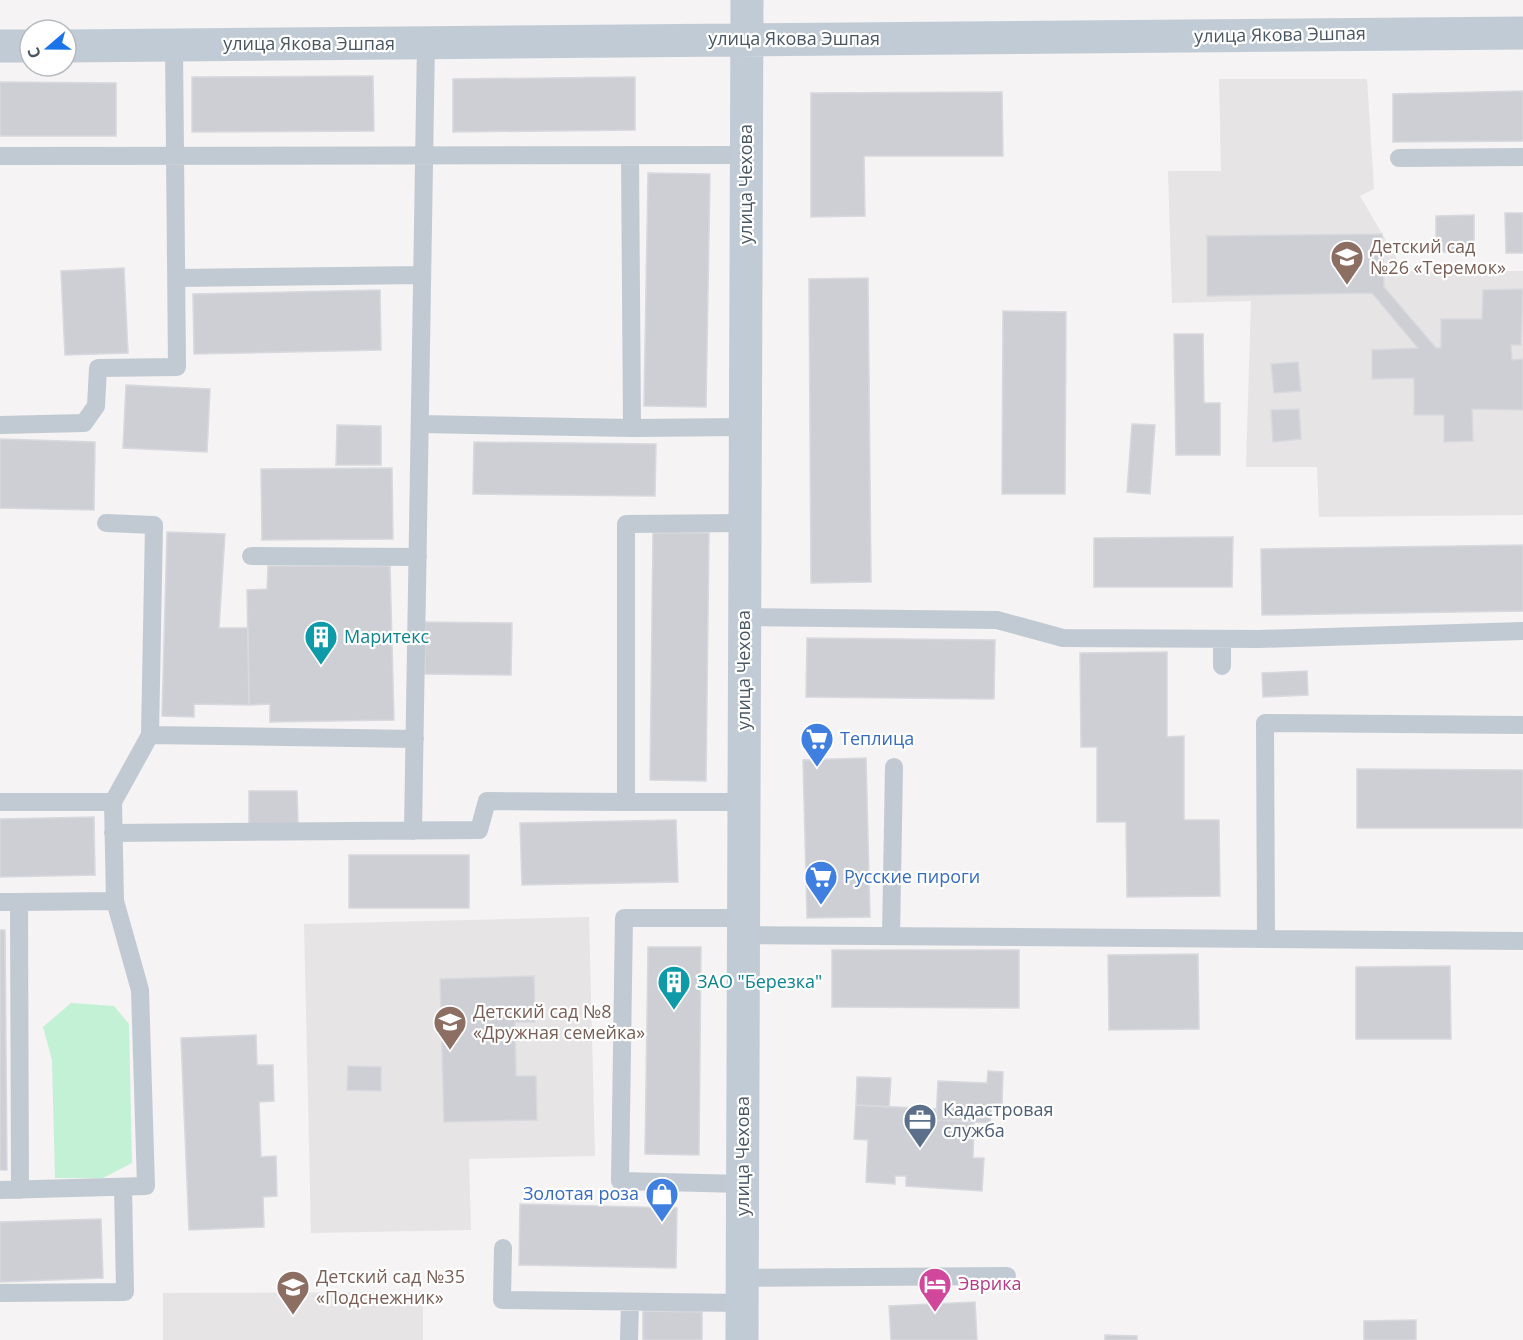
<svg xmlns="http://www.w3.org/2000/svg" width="1523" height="1340" font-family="'Open Sans',sans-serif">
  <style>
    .education { fill: #e6e4e5 }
    .green { fill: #c3f1d5 }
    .building { fill: #cdcfd5; stroke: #d7d9de; stroke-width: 1.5 }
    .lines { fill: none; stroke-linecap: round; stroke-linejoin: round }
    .lane { stroke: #c1cad2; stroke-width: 18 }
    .secondary { stroke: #c1cbd6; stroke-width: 33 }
    .labels { text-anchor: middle; stroke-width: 4.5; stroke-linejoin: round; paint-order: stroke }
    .street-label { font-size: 18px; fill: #4a5661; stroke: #fff }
    .education-label { font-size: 18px; fill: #785e54; stroke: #fff; text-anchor: start }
    .culture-label { font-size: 18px; fill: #0d838f; stroke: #fff; text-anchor: start }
    .shop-label { font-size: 18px; fill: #366cbe; stroke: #fff; text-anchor: start }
    .service-label { font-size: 18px; fill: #4e5e75; stroke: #fff; text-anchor: start }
    .hotel-label { font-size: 18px; fill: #b23c85; stroke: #fff; text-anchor: start }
  </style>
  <rect width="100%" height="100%" fill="#f5f3f3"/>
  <path class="education" d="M1219 79H1367L1374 189 1360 196 1404 271H1523V515L1319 517 1317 467H1246L1251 301 1172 303 1168 171H1221Z
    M589 917 595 1156 469 1159 471 1230 311 1233 304 924Z
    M423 1292V1340H163V1293Z"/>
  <path class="green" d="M71 1003 114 1006 129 1024 132 1163 103 1178H55L52 1060 43 1027Z"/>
  <path class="building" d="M373 76 374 131 192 132V77Z
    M635 77V130L453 132V79Z
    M0 82 116 83V136H0Z
    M1523 91V141L1393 142V94Z
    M1002 92 1003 156H864L865 216 811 217V93Z
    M648 173 710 174 706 407 644 406Z
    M1505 213H1523V253H1506Z
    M1474 215V252H1436V216Z
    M1382 234 1384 287 1436 348H1441V319H1482L1483 290 1523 289 1521 345H1511L1512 360 1523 359V410L1472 409 1473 441 1444 442V415H1414V378L1372 379V350L1418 348 1372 293 1207 296V236Z
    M124 268 128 353 65 355 61 271Z
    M868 278 871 582 811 583 809 279Z
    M380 290 381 350 194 354 193 294Z
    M1003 311 1066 312 1065 494H1002Z
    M1174 334H1203L1204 403H1220V455H1176Z
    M1298 362 1301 391 1274 393 1271 364Z
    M126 385 210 389 207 452 123 448Z
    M1299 409 1301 439 1273 442 1271 410Z
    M1132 424 1155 425 1150 494 1127 492Z
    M337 425 381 426V465H336Z
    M0 439 95 442 94 510 0 508Z
    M474 442 656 444 655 496 473 494Z
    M392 468 393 539 262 540 261 469Z
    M167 532 225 534 219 628H248L249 705 194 704V717L162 716Z
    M653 533H709L706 781 650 780Z
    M1233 537 1232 587H1094V538Z
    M1523 545V611L1262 615 1261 549Z
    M268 566H390L394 720 270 722V704L249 705 247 590 267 589Z
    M425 622 512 623 511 675 425 674Z
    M807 638 995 640 994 699 806 697Z
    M1167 652V737L1184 736V820H1219L1220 896 1127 897 1126 822H1097V747H1081L1080 653Z
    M1307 671 1308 695 1263 697 1262 673Z
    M866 758 870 917 807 918 803 760Z
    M1357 769 1523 770V828H1357Z
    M249 791H297L298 824 249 825Z
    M94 817 95 875 0 877V819Z
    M676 820 678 882 522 885 520 823Z
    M349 855H469V908H349Z
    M0 930H5L7 1170H0Z
    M648 947H701L699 1155 645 1154Z
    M832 950H1019V1008L832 1007Z
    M1198 954 1199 1029 1109 1030 1108 955Z
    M1450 966 1451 1039H1356V967Z
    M534 976 535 1022H515L516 1076H536L537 1120 444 1122 440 979Z
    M256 1035 257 1065H273L274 1101 259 1102 261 1157 276 1156 277 1196 263 1197 264 1227 189 1230 181 1038Z
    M348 1066 381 1067V1091L347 1090Z
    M988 1071 1003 1072 1002 1104H992L990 1123 936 1120 938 1081 987 1083Z
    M857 1077 891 1078 889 1107 856 1105Z
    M856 1105 937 1109 936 1120 974 1122 973 1158H984L982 1191 906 1186V1176H895V1184L866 1182 868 1140 854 1139Z
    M520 1204 677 1208 676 1268 519 1265Z
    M101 1219 103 1278 0 1282V1222Z
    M975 1302 977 1340H891L889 1306Z
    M643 1311 702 1312V1340H643Z
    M1416 1320V1340H1364V1321Z
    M1105 1335 1137 1336V1340H1105Z"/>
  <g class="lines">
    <path class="lane" d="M630 155 632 428 745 427
      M0 156 746 155
      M1399 158 1523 157
      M177 278 422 275
      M420 424 632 428
      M0 425 84 423 96 406 98 368 177 367 174 45
      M106 523 154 525 150 735 113 802 115 901
      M251 556 418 557
      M745 617 997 620 1063 638 1259 639 1523 631
      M1222 666V639
      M150 735 415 739
      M0 802H113
      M626 802H744
      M413 831 426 43
      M113 833 479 830 487 801 626 802V524L745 523
      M0 902H19L20 1190
      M743 935 1523 941
      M891 936 894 767
      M1266 939 1265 723 1523 725
      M743 1184 620 1181 624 918H743
      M0 1190 146 1186 140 990 115 901 19 902
      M503 1248 502 1300 742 1303
      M742 1278 1007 1276
      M0 1293 125 1292 123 1187
      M629 1340 630 1302"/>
    <path class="secondary" d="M0 46H30
      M66 46 1523 33
      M742 1340 747 0"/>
  </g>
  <defs>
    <g id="school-pin" transform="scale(1.725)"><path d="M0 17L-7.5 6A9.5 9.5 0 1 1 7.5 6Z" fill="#8d6e63" stroke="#fff"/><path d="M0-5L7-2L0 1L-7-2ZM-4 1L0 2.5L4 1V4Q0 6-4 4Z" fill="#fff"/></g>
    <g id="building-pin" transform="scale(1.725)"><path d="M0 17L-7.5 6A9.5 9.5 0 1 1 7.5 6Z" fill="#0f9aa8" stroke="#fff"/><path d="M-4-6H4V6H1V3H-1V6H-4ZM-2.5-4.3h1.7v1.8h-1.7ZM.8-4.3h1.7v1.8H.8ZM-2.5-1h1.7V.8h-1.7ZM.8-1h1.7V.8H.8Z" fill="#fff"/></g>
    <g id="supermarket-pin" transform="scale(1.725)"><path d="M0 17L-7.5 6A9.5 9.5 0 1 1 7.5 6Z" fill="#3f7fe0" stroke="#fff"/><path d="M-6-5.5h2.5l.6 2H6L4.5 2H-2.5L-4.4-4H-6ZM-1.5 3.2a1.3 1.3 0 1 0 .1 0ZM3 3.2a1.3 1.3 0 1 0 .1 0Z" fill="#fff"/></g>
    <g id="office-pin" transform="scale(1.725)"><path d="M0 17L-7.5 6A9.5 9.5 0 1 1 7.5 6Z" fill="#5c6f8a" stroke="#fff"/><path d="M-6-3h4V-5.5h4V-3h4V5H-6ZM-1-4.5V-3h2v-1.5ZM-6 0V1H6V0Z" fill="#fff"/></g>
    <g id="shop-pin" transform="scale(1.725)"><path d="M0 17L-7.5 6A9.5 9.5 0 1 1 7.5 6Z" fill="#3f7fe0" stroke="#fff"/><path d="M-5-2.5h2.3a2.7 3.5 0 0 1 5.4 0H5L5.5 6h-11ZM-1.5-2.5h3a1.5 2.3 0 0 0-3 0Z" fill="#fff"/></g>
    <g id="hotel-pin" transform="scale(1.725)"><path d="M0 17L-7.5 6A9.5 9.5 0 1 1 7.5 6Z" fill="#d1479c" stroke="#fff"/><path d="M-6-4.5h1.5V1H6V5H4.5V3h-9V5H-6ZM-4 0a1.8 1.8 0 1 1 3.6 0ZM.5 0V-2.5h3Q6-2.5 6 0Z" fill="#fff"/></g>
  </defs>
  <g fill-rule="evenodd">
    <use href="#school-pin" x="1347" y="257"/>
    <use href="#building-pin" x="321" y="637"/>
    <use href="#supermarket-pin" x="817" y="739"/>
    <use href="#supermarket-pin" x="821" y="877"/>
    <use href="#building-pin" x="674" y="982"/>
    <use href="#school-pin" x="450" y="1022"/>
    <use href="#office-pin" x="920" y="1120"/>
    <use href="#shop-pin" x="662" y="1194"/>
    <use href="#hotel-pin" x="935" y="1284"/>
    <use href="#school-pin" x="293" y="1287"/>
  </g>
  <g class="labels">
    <g class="street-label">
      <text transform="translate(1280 35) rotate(-1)" y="6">улица Якова Эшпая</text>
      <text x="794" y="45">улица Якова Эшпая</text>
      <text x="309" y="50">улица Якова Эшпая</text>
      <text transform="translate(746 184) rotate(-90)" y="6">улица Чехова</text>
      <text transform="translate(744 670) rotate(-90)" y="6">улица Чехова</text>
      <text transform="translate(743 1156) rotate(-90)" y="6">улица Чехова</text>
    </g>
    <g class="education-label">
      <text x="1370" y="253">Детский сад<tspan x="1370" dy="21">№26 «Теремок»</tspan></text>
      <text x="473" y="1018">Детский сад №8<tspan x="473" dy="21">«Дружная семейка»</tspan></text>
      <text x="316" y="1283">Детский сад №35<tspan x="316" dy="21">«Подснежник»</tspan></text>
    </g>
    <g class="culture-label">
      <text x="344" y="643">Маритекс</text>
      <text x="697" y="988">ЗАО "Березка"</text>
    </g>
    <g class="shop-label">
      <text x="840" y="745">Теплица</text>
      <text x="844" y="883">Русские пироги</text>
      <text x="639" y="1200" text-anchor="end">Золотая роза</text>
    </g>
    <g class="service-label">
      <text x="943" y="1116">Кадастровая<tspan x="943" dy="21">служба</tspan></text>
    </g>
    <g class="hotel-label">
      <text x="958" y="1290">Эврика</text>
    </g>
  </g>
  <g transform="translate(48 48) rotate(250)"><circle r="28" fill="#ffffff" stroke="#b7bbc0" stroke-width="1.5"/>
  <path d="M0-4.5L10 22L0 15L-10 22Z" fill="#1a73e8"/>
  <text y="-9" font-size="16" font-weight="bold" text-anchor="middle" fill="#4a5661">С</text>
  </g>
</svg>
